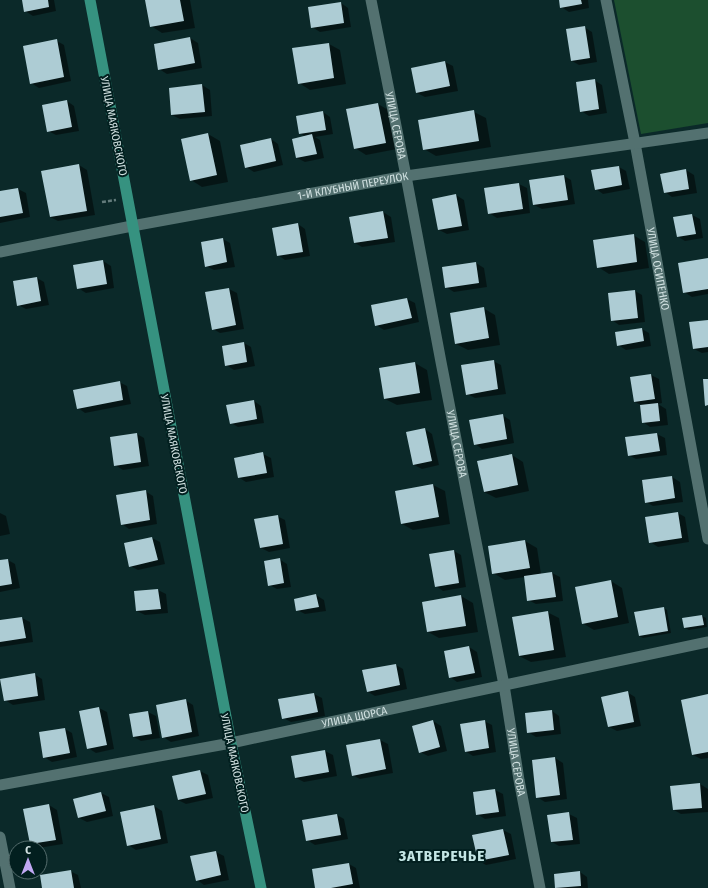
<svg xmlns="http://www.w3.org/2000/svg" width="708" height="888" font-family="'Fira Sans Condensed',sans-serif">
  <style>
    .green { fill: #1c4f2f }
    .shadow { fill: #0007 }
    .building { fill: #adccd4 }
    .lines { fill: none; stroke-linecap: round; stroke-linejoin: round }
    .path { stroke: #637b7b; stroke-width: 2.5; stroke-dasharray: 4 2; stroke-linecap: butt }
    .minor { stroke: #537170; stroke-width: 11 }
    .primary { stroke: #369280; stroke-width: 11 }
    .labels { text-anchor: middle; stroke-width: 4; stroke-linejoin: round; paint-order: stroke }
    .street-label { font-size: 11px; fill: #d1e1e1; stroke: #021f1f }
    .district-label { font-size: 15px; font-weight: bold; letter-spacing: 1px; fill: #c4e6e5; stroke: #021f1f }
  </style>
  <rect width="100%" height="100%" fill="#0b2929"/>
  <path class="green" d="M614 0H708V123L641 134Z"/>
  <path class="shadow" d="M23 0H54L56 11 33 16 25 11Z
    M146 0H190L195 28 162 33 151 26Z
    M560 0H588L589 8 569 12 561 7Z
    M341 3 348 8 351 27 320 32 312 27Z
    M584 27 592 32 597 62 579 65 572 61Z
    M190 38 198 43 202 68 167 74 159 69Z
    M57 41 64 45 71 81 39 88 31 83Z
    M329 44 340 50 346 84 310 90 299 83Z
    M445 62 453 66 458 91 425 97 417 93Z
    M594 80 602 85 607 113 589 116 581 111Z
    M202 85 210 90 212 116 180 119 172 115 170 89Z
    M67 101 74 106 79 131 56 135 48 131Z
    M378 104 390 111 397 149 366 155 355 148Z
    M323 112 330 117 333 134 315 137 320 140 324 158 305 162 297 158 293 140 306 137 300 133Z
    M474 112 486 118 491 147 436 156 424 149Z
    M208 134 220 141 228 182 202 187 191 180 183 139Z
    M271 139 278 144 283 165 254 172 246 167Z
    M79 165 87 170 95 215 58 221 50 217Z
    M619 167 626 171 630 189 603 194 596 189Z
    M686 170 694 175 697 193 672 197 665 192Z
    M564 176 571 180 575 204 542 209 534 205Z
    M519 184 527 188 530 213 497 218 489 213Z
    M18 189 26 193 30 217 0 223V192Z
    M456 195 464 200 469 230 447 234 439 230Z
    M383 212 391 217 395 242 362 247 355 243Z
    M692 215 700 219 703 238 685 241 677 236Z
    M298 224 305 229 310 256 285 260 278 255Z
    M633 235 645 242 649 268 609 274 598 267Z
    M223 239 230 243 235 267 214 270 206 266Z
    M708 259V294L692 297 684 292Z
    M103 261 111 266 114 288 86 293 78 288Z
    M476 263 484 268 487 287 454 292 446 287 443 268Z
    M37 278 44 282 49 305 26 309 18 305Z
    M229 289 237 293 244 329 220 333 213 329 206 293Z
    M635 291 642 295 645 322 619 325 612 320Z
    M407 299 415 303 419 322 384 330 376 325Z
    M483 308 495 315 500 345 468 350 456 344Z
    M708 321V352L702 353 694 349 690 323Z
    M642 329 649 333 651 346 626 350 618 345Z
    M244 343 251 347 255 366 234 370 226 365Z
    M493 361 501 365 506 394 475 398 467 394Z
    M415 363 427 370 432 400 397 405 385 399Z
    M651 375 659 379 662 403 658 404 666 409 668 425 650 427 643 422 641 405 635 402 631 378Z
    M119 382 127 386 131 404 85 413 78 408Z
    M254 401 261 406 264 423 238 427 231 423Z
    M502 415 510 420 514 443 482 449 475 444Z
    M425 429 432 434 439 465 422 469 414 465Z
    M137 434 144 438 149 466 123 470 115 465Z
    M657 434 665 438 667 455 636 459 628 455Z
    M263 454 271 458 274 477 246 482 238 477Z
    M512 455 523 462 529 491 496 498 484 492Z
    M672 477 680 482 683 502 653 506 646 502Z
    M433 485 445 491 450 524 413 530 402 524Z
    M145 491 153 496 157 524 129 529 122 524Z
    M0 513 6 516 10 534 0 536Z
    M678 513 685 517 689 542 658 547 650 542Z
    M277 516 285 520 290 548 269 552 261 548Z
    M152 538 160 542 165 564 138 570 130 566Z
    M525 541 537 548 541 574 552 573 560 577 563 601 536 604 528 600 525 577 505 580 493 573 489 547Z
    M454 551 461 555 466 587 443 591 436 586Z
    M279 559 287 564 291 587 277 589 269 585Z
    M8 560 15 564 20 588 0 592V561Z
    M611 581 622 588 629 623 594 630 582 623Z
    M158 590 166 594 168 613 145 615 137 611 135 592Z
    M316 595 324 600 326 611 305 614 297 610Z
    M461 596 473 603 478 632 439 638 428 632Z
    M664 608 667 610 671 633 643 638 639 636Z
    M547 612 559 618 566 657 531 662 519 656Z
    M702 616 706 618 707 627 689 630 685 628 684 619Z
    M22 618 30 622 33 642 0 647V621Z
    M469 647 477 652 482 677 457 682 450 677Z
    M396 665 403 669 407 689 375 696 368 692Z
    M34 674 42 679 45 700 13 705 5 700Z
    M627 692 635 697 641 726 617 731 609 727Z
    M314 694 322 698 325 716 291 722 283 718Z
    M708 695V758L701 759 693 755Z
    M185 700 193 705 199 736 171 742 163 737Z
    M99 708 107 712 114 749 96 753 88 748Z
    M552 711 559 716 561 734 536 737 528 732Z
    M148 712 156 716 160 738 141 741 134 737Z
    M433 721 441 726 447 751 428 756 420 752Z
    M484 721 492 725 496 752 473 756 465 751Z
    M65 729 72 733 77 757 52 762 44 757Z
    M380 740 388 744 393 773 360 779 352 775 347 746Z
    M325 751 333 755 337 776 304 782 296 778Z
    M555 758 563 763 567 799 545 802 537 797Z
    M200 771 208 775 213 798 186 804 178 800Z
    M700 784 708 789V812L681 814 674 810Z
    M495 790 503 794 506 816 485 819 477 814 474 793Z
    M101 793 109 797 113 816 87 822 79 818 74 800Z
    M49 805 57 810 63 844 38 848 31 844Z
    M154 806 162 811 168 843 136 850 128 845Z
    M569 814 577 818 580 844 559 846 552 842Z
    M337 815 344 819 348 839 315 845 307 840Z
    M503 830 511 834 516 859 486 865 479 861Z
    M216 852 224 856 229 880 204 885 197 880Z
    M349 864 356 868 360 888H316Z
    M70 871 78 875 81 888H43Z
    M580 872 587 877 588 888H556Z"/>
  <path class="building" d="M22 0H48L49 7 24 12Z
    M145 0H180L184 21 150 27Z
    M559 0H581L582 4 560 8Z
    M341 2 344 23 311 28 308 7Z
    M585 26 590 58 571 61 566 29Z
    M190 37 195 63 158 70 154 44Z
    M57 39 64 77 30 84 23 46Z
    M329 43 334 78 298 84 292 48Z
    M445 61 450 86 416 93 411 68Z
    M595 79 599 109 580 112 576 82Z
    M202 84 205 112 171 115 169 88Z
    M67 100 72 127 47 132 42 105Z
    M378 103 386 143 354 149 346 109Z
    M474 110 479 141 423 150 418 120Z
    M323 111 326 130 299 134 296 116Z
    M208 133 217 175 190 181 181 139Z
    M312 134 317 154 296 158 292 139Z
    M271 138 276 161 245 168 240 145Z
    M79 164 87 211 50 217 41 171Z
    M619 166 622 185 595 190 591 170Z
    M686 169 689 189 664 193 660 174Z
    M564 175 568 200 533 205 529 180Z
    M519 183 523 209 488 214 484 188Z
    M18 188 23 213 0 217V191Z
    M456 194 462 226 438 230 432 199Z
    M383 211 388 238 354 243 349 217Z
    M692 214 696 234 677 237 673 217Z
    M298 223 303 252 277 256 272 228Z
    M634 234 637 262 597 268 593 240Z
    M223 238 227 262 205 267 201 242Z
    M708 258V289L683 293 678 263Z
    M103 260 107 284 77 289 73 265Z
    M476 262 479 283 445 288 442 267Z
    M37 277 41 301 17 306 13 281Z
    M229 288 236 325 212 330 205 292Z
    M635 290 638 318 611 321 608 293Z
    M407 298 412 318 375 326 371 305Z
    M484 307 489 338 455 344 450 313Z
    M708 320V347L693 349 689 322Z
    M642 328 644 341 617 346 615 332Z
    M244 342 247 362 225 366 222 346Z
    M494 360 498 389 466 395 461 365Z
    M415 362 420 393 384 399 379 368Z
    M651 374 655 399 634 402 630 377Z
    M703 379H708V405L705 406Z
    M120 381 123 400 77 409 73 390Z
    M254 400 257 419 230 424 226 405Z
    M658 403 660 421 642 423 640 405Z
    M503 414 507 439 474 445 469 420Z
    M425 428 432 461 413 465 406 432Z
    M137 433 141 462 114 466 110 437Z
    M657 433 660 451 628 456 625 437Z
    M263 452 267 473 238 478 234 458Z
    M512 454 518 485 484 492 477 461Z
    M672 476 675 498 645 503 642 480Z
    M433 484 439 517 401 524 395 491Z
    M146 490 150 520 121 525 116 495Z
    M678 512 682 538 649 543 645 517Z
    M278 515 283 544 260 548 254 519Z
    M152 537 158 560 129 567 124 543Z
    M525 540 530 568 492 574 488 546Z
    M454 550 459 583 435 587 429 554Z
    M280 558 284 583 268 586 264 561Z
    M8 559 12 584 0 586V560Z
    M552 572 556 597 527 601 524 576Z
    M611 580 618 617 582 624 575 587Z
    M158 589 161 609 136 611 134 591Z
    M316 594 319 607 296 611 294 599Z
    M461 595 466 626 427 632 422 602Z
    M664 607 668 631 639 636 634 612Z
    M548 611 554 650 519 656 512 617Z
    M702 615 704 625 684 628 682 618Z
    M22 617 26 638 0 642V620Z
    M469 646 475 673 449 678 444 651Z
    M396 664 400 685 367 692 362 670Z
    M35 673 38 696 4 701 0 679Z
    M628 691 634 722 608 727 601 697Z
    M314 693 318 712 282 719 278 699Z
    M708 694V752L692 755 681 700Z
    M186 699 192 732 162 738 156 705Z
    M99 707 107 745 87 749 79 711Z
    M552 710 554 730 527 733 525 713Z
    M148 711 152 734 133 737 129 714Z
    M433 720 440 747 419 753 412 726Z
    M485 720 489 748 465 752 460 724Z
    M65 728 70 753 43 758 39 732Z
    M380 739 386 769 352 776 346 745Z
    M325 750 329 772 295 778 291 756Z
    M555 757 560 795 536 798 532 760Z
    M200 770 206 794 178 800 172 776Z
    M700 783 702 808 673 810 670 786Z
    M495 789 499 812 476 815 473 792Z
    M101 792 106 811 78 818 73 799Z
    M49 804 56 840 30 844 23 809Z
    M154 805 161 839 127 846 120 812Z
    M569 812 573 840 551 842 547 815Z
    M337 814 341 835 306 841 302 820Z
    M503 829 509 855 478 861 472 835Z
    M216 851 221 875 196 881 190 856Z
    M349 863 353 884 331 888H315L312 869Z
    M71 870 74 888H42L40 875Z
    M580 871 581 886 555 888 554 874Z"/>
  <g class="lines">
    <path class="path" d="M102 202 116 200"/>
    <g class="minor">
      <path id="s1" d="M371 0 406 176 441 362 504 685 519 780 540 888"/>
      <path id="s2" d="M606 0 635 143 708 539"/>
      <path id="s3" d="M0 252 132 226 406 176 708 133"/>
      <path id="s4" d="M0 785 231 743 708 642"/>
      <path d="M0 837 10 888"/>
    </g>
    <path class="primary" d="M90 0 231 743 261 888"/>
  </g>
  <g class="labels">
    <g class="street-label">
      <text transform="translate(114 126) rotate(79)" y="4">УЛИЦА МАЯКОВСКОГО</text>
      <text dy="4" stroke="none"><textPath href="#s1" startOffset="128">УЛИЦА СЕРОВА</textPath></text>
      <text dy="4" stroke="none"><textPath href="#s3" startOffset="359">1-Й КЛУБНЫЙ ПЕРЕУЛОК</textPath></text>
      <text dy="4" stroke="none"><textPath href="#s2" startOffset="274">УЛИЦА ОСИПЕНКО</textPath></text>
      <text transform="translate(174 444) rotate(79)" y="4">УЛИЦА МАЯКОВСКОГО</text>
      <text dy="4" stroke="none"><textPath href="#s1" startOffset="452">УЛИЦА СЕРОВА</textPath></text>
      <text dy="4" stroke="none"><textPath href="#s4" startOffset="361">УЛИЦА ЩОРСА</textPath></text>
      <text dy="4" stroke="none"><textPath href="#s1" startOffset="776">УЛИЦА СЕРОВА</textPath></text>
      <text transform="translate(235 763) rotate(78)" y="4">УЛИЦА МАЯКОВСКОГО</text>
    </g>
    <g class="district-label">
      <text x="442" y="861">ЗАТВЕРЕЧЬЕ</text>
    </g>
  </g>
  <g transform="translate(28 860)"><circle r="19" fill="#021f1f" stroke="#556d6d"/>
  <path d="M0-3L7 15L0 10L-7 15Z" fill="#c0a8f3"/>
  <text y="-6" font-size="11" font-weight="bold" text-anchor="middle" fill="#d1e1e1">С</text>
  </g>
</svg>
